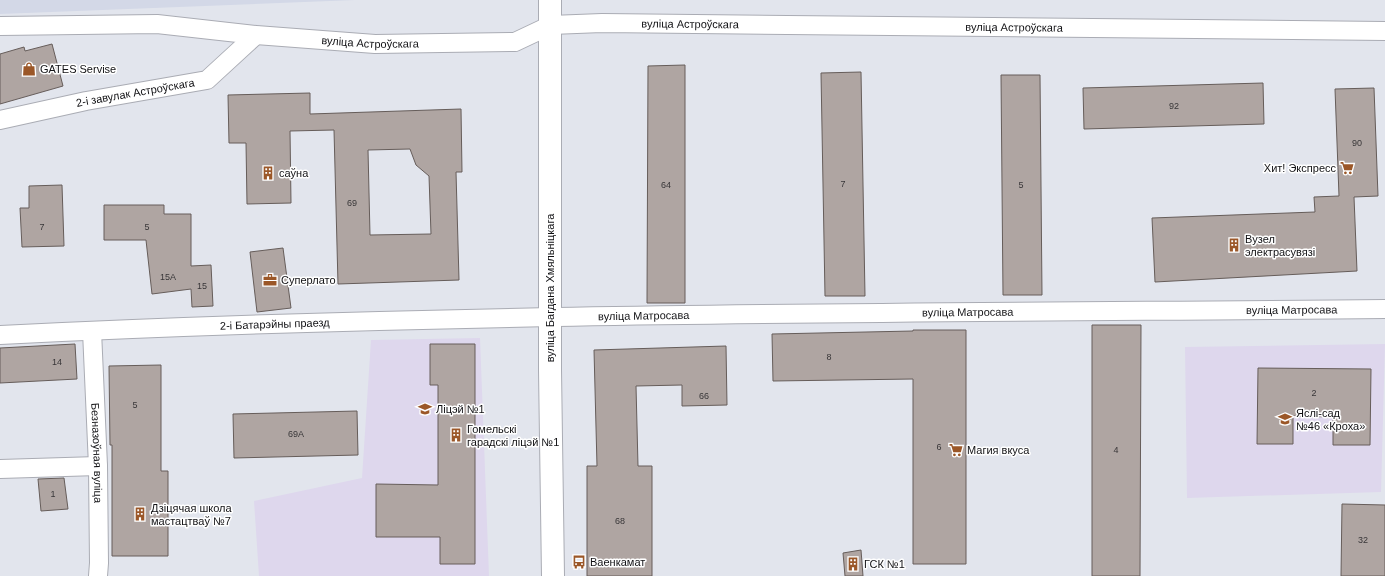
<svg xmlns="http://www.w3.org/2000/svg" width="1385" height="576" font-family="Helvetica,sans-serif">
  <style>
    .built { fill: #d3d8e7 }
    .education { fill: #ded7ed }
    .building { fill: #afa5a2; stroke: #665d5a; fill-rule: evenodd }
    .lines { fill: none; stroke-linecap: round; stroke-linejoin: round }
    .minor-casing { stroke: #aaacb4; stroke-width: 20 }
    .primary-casing { stroke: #aaacb4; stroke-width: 24 }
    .minor { stroke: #fff; stroke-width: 18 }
    .primary { stroke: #fff; stroke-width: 22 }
    .labels { text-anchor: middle; stroke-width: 3; stroke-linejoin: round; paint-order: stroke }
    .number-label { font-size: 9px; fill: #383638 }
    .street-label { font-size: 11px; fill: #111114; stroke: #fff }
    .poi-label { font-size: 11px; fill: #111114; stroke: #fff; text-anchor: start }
  </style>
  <rect width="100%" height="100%" fill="#e2e5ed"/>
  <path class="built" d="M0 0H355L0 14Z"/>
  <path class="education" d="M480 338 489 576H259L254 501 362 478 371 340Z
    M1385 344 1381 492 1187 498 1185 347Z"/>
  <path class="building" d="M52 44 63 86 0 104V54L24 47 25 51Z
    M685 65V303H647L648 66Z
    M861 72 865 296H825L821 73Z
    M1001 75H1040L1042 295H1003Z
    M1263 83 1264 124 1084 129 1083 88Z
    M1374 88 1378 196 1354 197 1357 271 1155 282 1152 218 1315 212 1314 197 1339 196 1335 89Z
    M310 93V114L461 109 462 172H456L459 280 338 284 334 130 290 131 291 203 247 204 246 143H229L228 95ZM410 149 416 165 429 176 431 234 370 235 368 150Z
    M62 185 64 246 22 247 20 208H29V186Z
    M104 205H164V214H191V266L211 265 213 306 192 307 191 289 152 294 146 240H104Z
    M283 248 291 308 257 312 250 252Z
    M1092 325H1141L1140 576H1092Z
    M913 330H966V564H913V379L773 381 772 334 913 331Z
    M75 344 77 379 0 383V348Z
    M430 344H475V564H440V537H376V484L438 485V385H430Z
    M726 346 727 405 682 406V385L636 386 638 466H652V576H587V466H597L594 350Z
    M161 365V471H168V556H112V445H110L109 366Z
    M1258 368 1371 369 1370 445H1333V417L1293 416V444H1257Z
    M357 411 358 455 234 458 233 414Z
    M64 478 68 509 41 511 38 479Z
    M1342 504 1385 505V576H1341Z
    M861 550 863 576H845L843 553Z"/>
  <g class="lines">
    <g class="minor-casing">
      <g id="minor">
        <path id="s1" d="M0 26 157 24 256 35 375 44 515 42 551 25 602 23 1385 31"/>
        <path id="s2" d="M0 120 86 101 207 80 256 35"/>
        <path id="s3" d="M92 331 98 466 99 563 98 576"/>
        <path id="s4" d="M0 335C461 312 923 313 1385 309"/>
        <path d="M0 469 98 466"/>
      </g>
    </g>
    <g class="primary-casing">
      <path id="primary" d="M550 0V370L553 576"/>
    </g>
    <use href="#minor" class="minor"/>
    <use href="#primary" class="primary"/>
  </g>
  <defs>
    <g id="shop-bare" transform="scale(1.08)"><path d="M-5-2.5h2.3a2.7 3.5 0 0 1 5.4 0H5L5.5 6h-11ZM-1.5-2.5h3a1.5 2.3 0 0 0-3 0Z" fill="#9b5728" stroke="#fff" stroke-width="2.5" paint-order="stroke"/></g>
    <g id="supermarket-bare" transform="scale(1.08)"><path d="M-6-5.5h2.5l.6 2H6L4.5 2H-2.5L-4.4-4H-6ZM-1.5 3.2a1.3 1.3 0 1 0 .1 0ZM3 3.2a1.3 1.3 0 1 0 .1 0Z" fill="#9b5728" stroke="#fff" stroke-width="2.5" paint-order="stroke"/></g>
    <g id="building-bare" transform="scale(1.08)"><path d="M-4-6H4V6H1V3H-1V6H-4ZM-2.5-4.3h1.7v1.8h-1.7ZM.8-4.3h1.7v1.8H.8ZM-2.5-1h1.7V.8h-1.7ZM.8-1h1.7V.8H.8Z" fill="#9b5728" stroke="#fff" stroke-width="2.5" paint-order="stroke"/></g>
    <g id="office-bare" transform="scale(1.08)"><path d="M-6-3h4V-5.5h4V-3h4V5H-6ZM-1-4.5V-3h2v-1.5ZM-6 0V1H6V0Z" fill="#9b5728" stroke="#fff" stroke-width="2.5" paint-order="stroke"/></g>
    <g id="school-bare" transform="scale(1.08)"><path d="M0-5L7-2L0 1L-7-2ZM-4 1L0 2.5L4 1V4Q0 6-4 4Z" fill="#9b5728" stroke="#fff" stroke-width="2.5" paint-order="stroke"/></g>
    <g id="bus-bare" transform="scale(1.08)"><path d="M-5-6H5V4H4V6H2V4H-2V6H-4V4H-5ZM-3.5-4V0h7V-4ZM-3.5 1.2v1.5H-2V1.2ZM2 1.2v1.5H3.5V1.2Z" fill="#9b5728" stroke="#fff" stroke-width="2.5" paint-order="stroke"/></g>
  </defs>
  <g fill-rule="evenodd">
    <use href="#shop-bare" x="29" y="69"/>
    <use href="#supermarket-bare" x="1347" y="168"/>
    <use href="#building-bare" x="268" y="173"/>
    <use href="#building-bare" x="1234" y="245"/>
    <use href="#office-bare" x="270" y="280"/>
    <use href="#school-bare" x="425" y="409"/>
    <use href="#school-bare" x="1285" y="419"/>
    <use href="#building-bare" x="456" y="435"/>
    <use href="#supermarket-bare" x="956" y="450"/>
    <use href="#building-bare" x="140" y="514"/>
    <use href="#bus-bare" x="579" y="562"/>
    <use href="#building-bare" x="853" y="564"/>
  </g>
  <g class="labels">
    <g class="number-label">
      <text x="1174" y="109">92</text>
      <text x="1357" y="146">90</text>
      <text x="843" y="187">7</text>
      <text x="666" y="188">64</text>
      <text x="1021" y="188">5</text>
      <text x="352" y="206">69</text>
      <text x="42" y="230">7</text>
      <text x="147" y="230">5</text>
      <text x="168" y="280">15А</text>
      <text x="202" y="289">15</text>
      <text x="829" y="360">8</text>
      <text x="57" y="365">14</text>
      <text x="1314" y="396">2</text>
      <text x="704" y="399">66</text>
      <text x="135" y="408">5</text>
      <text x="296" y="437">69А</text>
      <text x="939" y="450">6</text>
      <text x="1116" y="453">4</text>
      <text x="53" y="497">1</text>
      <text x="620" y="524">68</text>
      <text x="1363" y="543">32</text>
    </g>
    <g class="street-label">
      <text dy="4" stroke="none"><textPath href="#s1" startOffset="695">вуліца Астроўскага</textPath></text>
      <text dy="4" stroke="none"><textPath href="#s1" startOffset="1019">вуліца Астроўскага</textPath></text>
      <text dy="4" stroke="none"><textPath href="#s1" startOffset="371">вуліца Астроўскага</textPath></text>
      <text dy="4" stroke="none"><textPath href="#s2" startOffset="138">2-і завулак Астроўскага</textPath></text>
      <text transform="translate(550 288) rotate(-90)" y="4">вуліца Багдана Хмяльніцкага</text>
      <text dy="4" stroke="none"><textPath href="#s4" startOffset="1292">вуліца Матросава</textPath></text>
      <text dy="4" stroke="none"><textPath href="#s4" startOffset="968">вуліца Матросава</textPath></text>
      <text dy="4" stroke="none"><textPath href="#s4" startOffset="644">вуліца Матросава</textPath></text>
      <text dy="4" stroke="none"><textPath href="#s4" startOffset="275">2-і Батарэйны праезд</textPath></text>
      <text dy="4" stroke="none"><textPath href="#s3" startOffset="122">Безназоўная вуліца</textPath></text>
    </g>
    <g class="poi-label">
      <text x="40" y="73">GATES Servise</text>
      <text x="1336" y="172" text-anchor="end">Хит! Экспресс</text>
      <text x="279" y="177">саўна</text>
      <text x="1245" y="243">Вузел<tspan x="1245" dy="13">электрасувязі</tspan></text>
      <text x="281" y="284">Суперлато</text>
      <text x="436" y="413">Ліцэй №1</text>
      <text x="1296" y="417">Яслі-сад<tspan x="1296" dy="13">№46 «Кроха»</tspan></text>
      <text x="467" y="433">Гомельскі<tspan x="467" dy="13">гарадскі ліцэй №1</tspan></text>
      <text x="967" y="454">Магия вкуса</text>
      <text x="151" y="512">Дзіцячая школа<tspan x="151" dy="13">мастацтваў №7</tspan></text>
      <text x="590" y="566">Ваенкамат</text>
      <text x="864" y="568">ГСК №1</text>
    </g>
  </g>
</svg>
